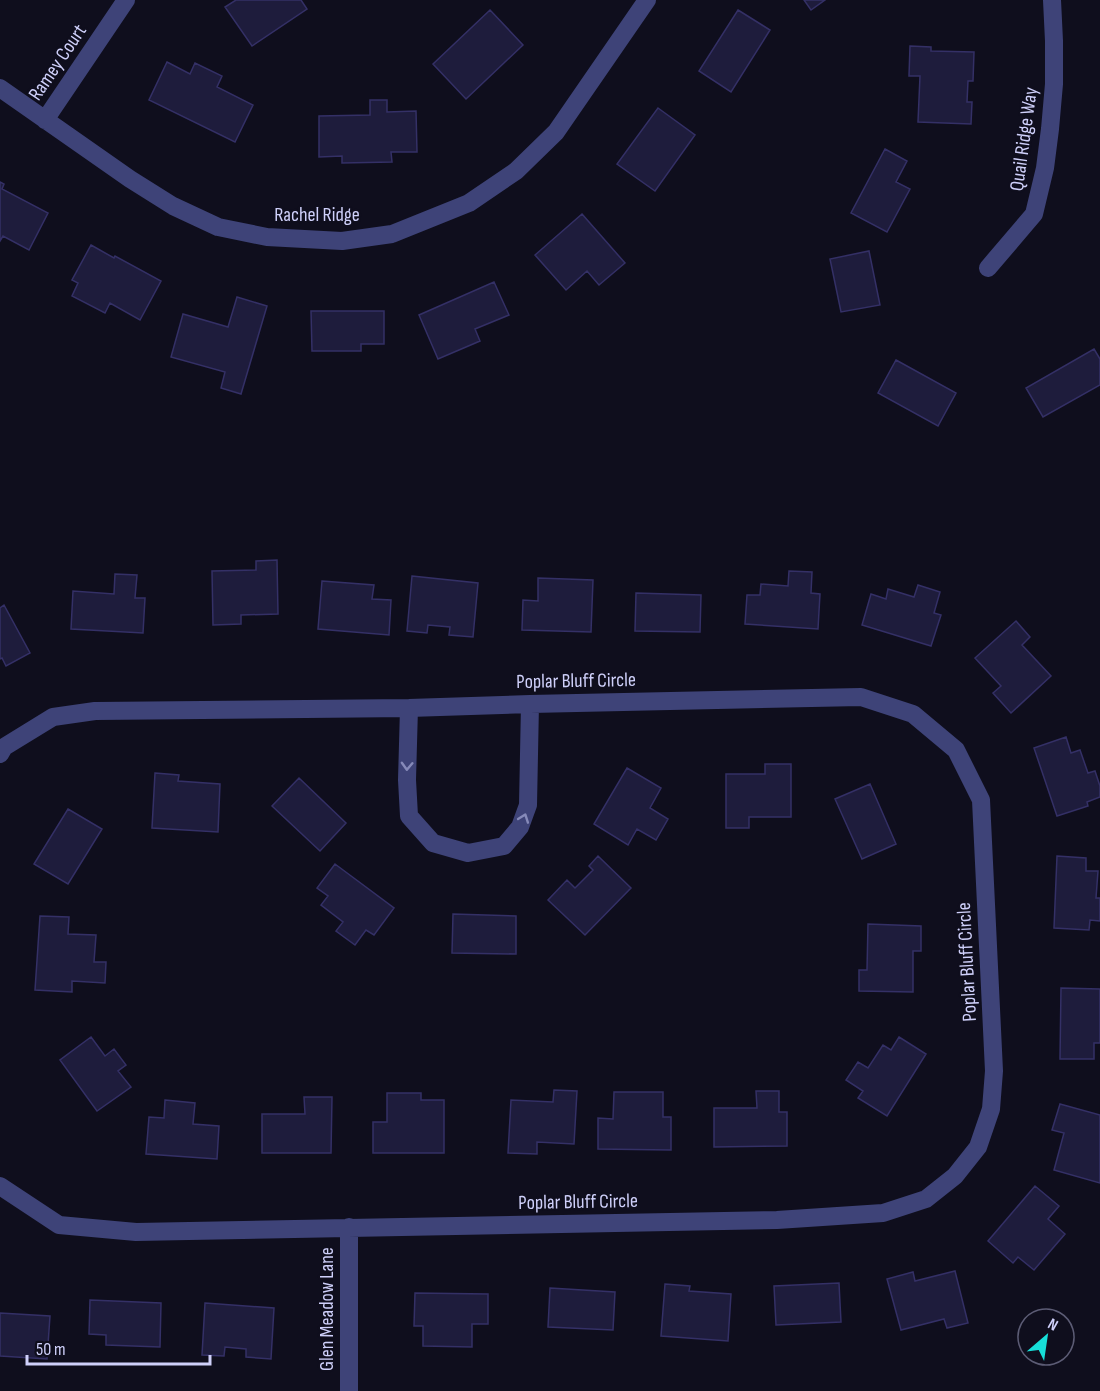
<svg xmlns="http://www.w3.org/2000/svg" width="1100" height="1391" font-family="'Sofia Sans Condensed',sans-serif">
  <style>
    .building { fill: #1e1c3c; stroke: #343066; stroke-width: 1.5 }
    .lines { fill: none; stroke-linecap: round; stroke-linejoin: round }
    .minor { stroke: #3e4378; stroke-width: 18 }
    .oneway { stroke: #868ab9 }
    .labels { text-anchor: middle; stroke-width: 4.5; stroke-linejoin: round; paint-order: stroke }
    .street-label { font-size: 20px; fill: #cfd0fa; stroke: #0f0e1d }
  </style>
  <rect width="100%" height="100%" fill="#0f0e1d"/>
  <path class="building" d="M236 0H301L307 9 252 46 225 7Z
    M804 0H825L811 10Z
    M490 10 523 45 466 99 433 64Z
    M738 10 770 30 731 92 699 71Z
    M910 46 931 47V51L974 52 973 81H968L967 102H972L971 124 918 122 920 76H909Z
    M167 62 190 74 195 63 222 76 217 87 253 105 235 142 149 100Z
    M370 100H387V112L416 111 417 152H391L392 162 342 163V156L319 157V116L370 115Z
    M658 108 695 135 655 191 617 164Z
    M885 149 907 161 896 182 910 189 887 232 851 213Z
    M0 182 4 184 2 189 48 213 29 250 3 236 0 241Z
    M582 214 625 263 599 285 587 271 566 290 535 255Z
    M91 245 114 258 115 256 161 281 140 320 110 303 105 313 72 296 78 283 72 280Z
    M869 251 880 305 841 312 830 259Z
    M494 282 509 315 475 329 480 341 438 359 419 315Z
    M237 297 267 306 241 394 221 388 225 372 171 357 183 314 228 327Z
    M311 311H384V344H361V351H312Z
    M1094 349 1100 359V385L1043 417 1026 388Z
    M896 360 956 393 938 426 878 393Z
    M277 560 278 614 241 615V624L213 625 212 571 256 570V561Z
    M789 571 812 572 811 593 820 594 818 629 745 624 747 595H760L761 584 788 586Z
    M115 574 137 575 135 598H145L143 633 71 629 73 591 114 594Z
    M412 576 478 583 473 637 449 635 450 627 428 625 427 633 407 631Z
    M538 578 593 580 591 632 522 630 523 600 538 601Z
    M322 581 374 585 372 599 391 600 389 635 318 629Z
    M918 585 940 592 934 613 941 615 931 646 862 625 871 594 886 599 888 589 914 597Z
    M636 593 701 595 700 632 635 631Z
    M4 605 30 653 6 666 2 658 0 659V608Z
    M1016 621 1030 637 1022 645 1051 676 1011 713 993 693 1001 686 975 658Z
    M1066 737 1071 753 1080 750 1088 773 1095 771 1100 786V797L1087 802 1088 806 1057 816 1034 748Z
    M765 764H791V817H749V828H726V774H765Z
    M627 768 661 788 650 808 668 819 656 840 637 829 628 845 594 824Z
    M155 773 179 775 178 781 220 784 218 832 152 828Z
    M299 778 346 823 320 851 272 806Z
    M870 784 896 844 862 859 835 799Z
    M68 809 102 829 68 884 34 864Z
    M598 856 631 888 585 935 548 900 567 880 575 888 593 870 589 866Z
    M1057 856 1086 858V871H1098L1096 898H1100V921L1090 920 1089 930 1054 928Z
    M335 864 394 908 374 935 366 930 355 945 336 931 343 922 321 905 328 896 317 888Z
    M453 914 516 916V954L452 953Z
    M40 916 69 917 68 934 96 935 94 962H106L105 983 72 981V992L35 990Z
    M868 924 921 926V951H913V992L859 991V970H867Z
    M1061 988 1100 989V1043H1094V1059H1060Z
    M91 1037 105 1056 114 1049 126 1065 118 1071 131 1087 97 1111 60 1060Z
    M899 1037 926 1054 887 1116 858 1098 863 1091 846 1080 858 1062 868 1068 883 1045 891 1050Z
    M554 1090 577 1091 574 1144 537 1142V1154L508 1153 511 1100 553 1102Z
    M756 1091H779V1112H787V1146L714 1147V1108H757Z
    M614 1092H663V1117H671V1150L598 1149V1118L613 1119Z
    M387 1093H421V1100H444V1153H373V1122H387Z
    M304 1097H332L331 1153H262V1114H305Z
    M165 1100 195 1103 193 1124 219 1126 217 1159 146 1154 149 1117 164 1118Z
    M1060 1104 1100 1115V1183L1054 1170 1064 1133 1052 1130Z
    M1035 1186 1059 1206 1048 1219 1065 1234 1034 1270 1018 1257 1013 1263 988 1241Z
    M955 1271 968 1323 947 1328 944 1319 901 1330 887 1279 913 1272 915 1281Z
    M839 1283 841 1322 776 1325 774 1286Z
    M665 1284 690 1286 689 1291 731 1294 728 1341 661 1336Z
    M550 1288 615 1292 613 1330 548 1327Z
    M415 1293 488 1294V1324H472V1347L423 1346V1326H414Z
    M90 1300 161 1303 160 1347 106 1345V1335L89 1334Z
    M205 1303 274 1308 271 1359 246 1357V1349L225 1347 224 1356 202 1355Z
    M0 1313 50 1316 47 1359 0 1356Z"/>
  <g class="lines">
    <path class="minor" d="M0 88 130 179 173 206 218 227 267 237 342 241 392 234 469 203 516 171 556 132 647 0
      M45 120 126 0
      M988 268 1034 214 1045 168 1050 129 1054 84V41L1052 0
      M409 708 407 780 409 816 433 843 468 853 504 846 520 827 528 805 530 704
      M0 754 4 747 53 717 95 711 409 708 530 704 861 697 913 714 956 750 981 800 994 1071 991 1109 978 1147 955 1176 926 1199 883 1213 777 1220 136 1232 59 1225 0 1186
      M349 1227V1391"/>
  </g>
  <defs><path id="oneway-chevron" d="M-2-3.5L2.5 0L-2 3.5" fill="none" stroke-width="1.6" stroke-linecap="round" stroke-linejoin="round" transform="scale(1.5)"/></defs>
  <g class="oneway">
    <use href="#oneway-chevron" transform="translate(407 766) rotate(92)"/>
    <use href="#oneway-chevron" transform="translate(524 818) rotate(-70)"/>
  </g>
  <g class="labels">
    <g class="street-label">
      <text transform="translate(57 62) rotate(-56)" y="7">Ramey Court</text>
      <text transform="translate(1023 139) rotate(-82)" y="7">Quail Ridge Way</text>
      <text x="317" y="221">Rachel Ridge</text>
      <text transform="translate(576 680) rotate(-1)" y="7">Poplar Bluff Circle</text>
      <text transform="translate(966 962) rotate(-93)" y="7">Poplar Bluff Circle</text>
      <text transform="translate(578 1201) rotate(-1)" y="7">Poplar Bluff Circle</text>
      <text transform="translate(326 1309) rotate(-90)" y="7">Glen Meadow Lane</text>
    </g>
  </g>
  <g transform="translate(1046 1337) rotate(29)"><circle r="28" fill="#0f0e1d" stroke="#5c5c75" stroke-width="1.5"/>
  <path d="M0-4.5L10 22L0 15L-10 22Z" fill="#17dfd9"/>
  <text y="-9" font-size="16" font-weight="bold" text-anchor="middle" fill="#cfd0fa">N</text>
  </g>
  <path d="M27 1355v9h183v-9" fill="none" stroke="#cfd0fa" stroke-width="3"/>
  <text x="36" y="1355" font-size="18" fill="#cfd0fa" stroke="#0f0e1d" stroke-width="4.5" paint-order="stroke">50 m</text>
</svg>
